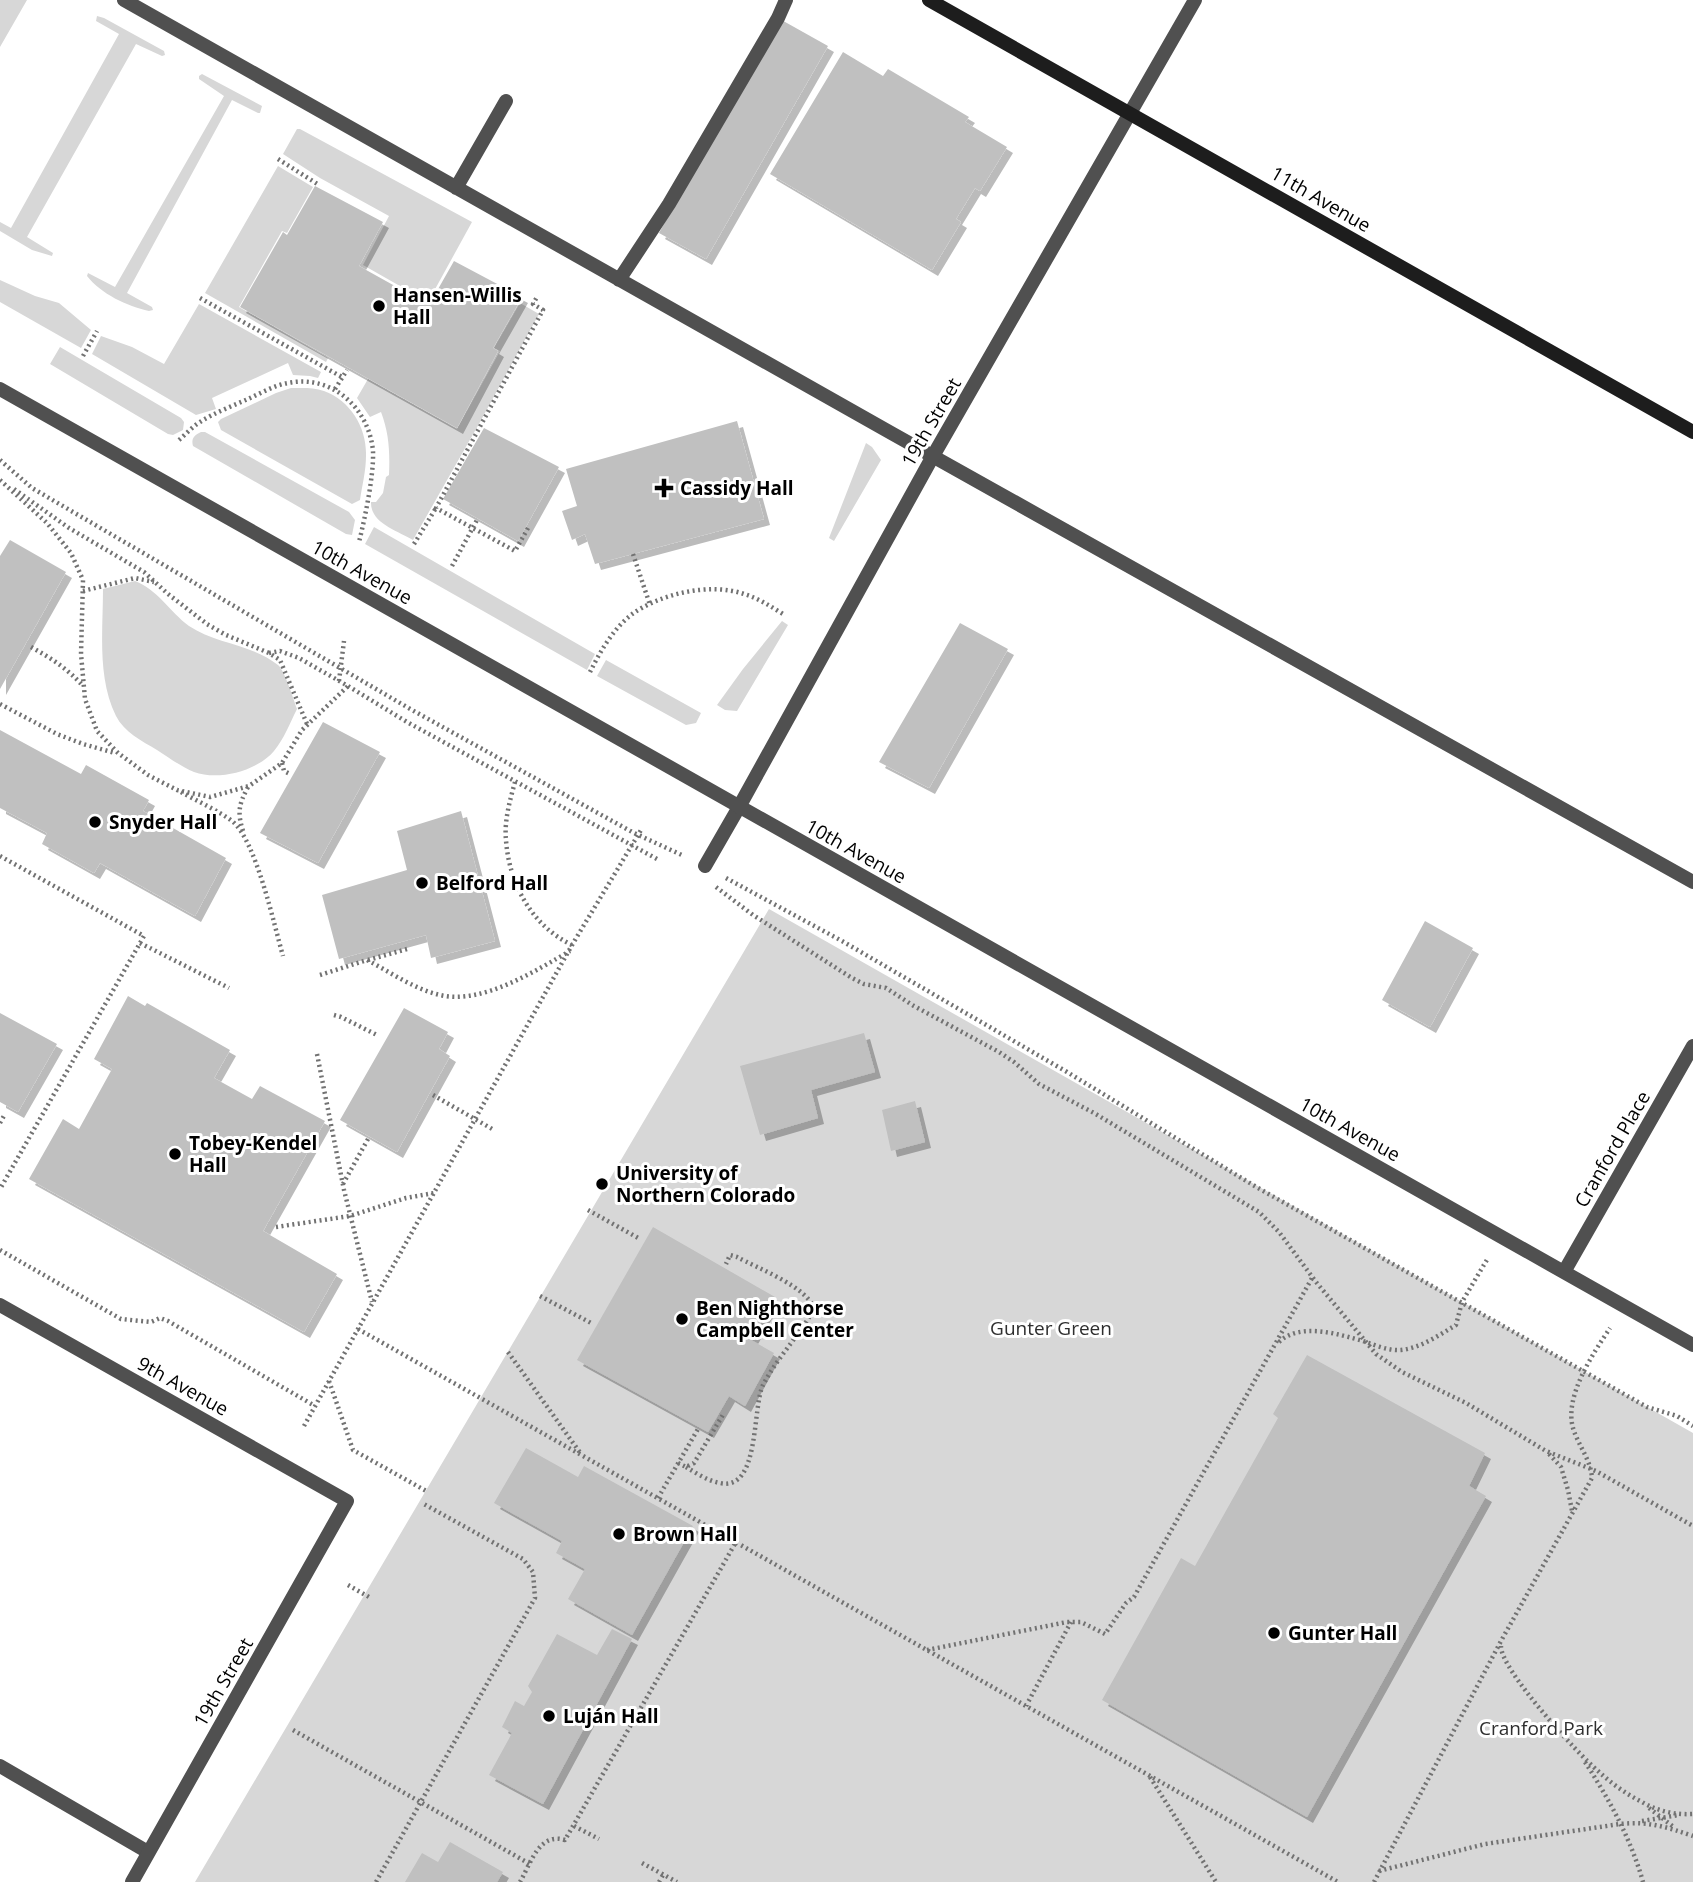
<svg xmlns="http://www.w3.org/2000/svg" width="1693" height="1882" font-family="'Open Sans',sans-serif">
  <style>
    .green { fill: #d7d7d7 }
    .building { fill: #c0c0c0; filter: url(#shadow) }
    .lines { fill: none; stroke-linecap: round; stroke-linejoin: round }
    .path { stroke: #727272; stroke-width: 4.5; stroke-dasharray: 2 3.5; stroke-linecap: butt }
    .service { stroke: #505050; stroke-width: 14 }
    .minor { stroke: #505050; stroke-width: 14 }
    .secondary { stroke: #1d1d1d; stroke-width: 14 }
    .poi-dot { fill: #000; stroke: #fff; stroke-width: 2.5 }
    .labels { text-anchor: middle; stroke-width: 6; stroke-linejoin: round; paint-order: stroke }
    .street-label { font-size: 19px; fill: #000; stroke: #fff }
    .poi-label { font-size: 19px; font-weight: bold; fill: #000; stroke: #fff; text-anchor: start }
    .park-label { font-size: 19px; fill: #2e2e2e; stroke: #fff }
  </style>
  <defs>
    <filter id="shadow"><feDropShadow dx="6" dy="6" stdDeviation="0" flood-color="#0004"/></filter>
  </defs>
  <rect width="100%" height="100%" fill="#fff"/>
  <path class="green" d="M0 0H27L0 47Z
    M97 16 104 18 164 51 165 55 162 56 136 44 27 237 53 253 52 256 32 250 0 231V222L11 228 119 34 96 21Z
    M202 74 262 106 260 113H258L232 100 127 293 152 307 153 310 149 311C127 306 101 294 87 276L88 273 115 287 224 96 199 79V76Z
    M297 129H300L472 222 428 302 363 265 389 216 320 178 283 154Z
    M278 166 313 187 287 233 282 231 239 307 328 358 326 362 205 293Z
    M0 280 35 296 59 303 91 330 81 348 0 302Z
    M520 303 539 314 480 422 413 540C398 531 370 523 371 502H376L383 493 386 477 389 475C390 452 389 433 381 412L370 417 357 398 368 379 457 429 500 351 494 348Z
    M199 304 321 372 318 378 310 376 293 375 288 363 212 398 216 409 196 415 92 354 101 336 132 347 164 364Z
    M60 347 181 418 184 422 183 430 173 435 168 434 50 364Z
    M291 388C301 388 313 387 324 391 351 401 367 428 366 456 366 471 362 486 360 500L352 504 221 430 218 422 221 419 276 393Z
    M201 432H205L349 512 355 520 352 535 346 534 193 446C191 439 194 435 201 432Z
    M866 443 872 447 881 460 834 541 829 538Z
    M374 527 595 654 587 670 365 544Z
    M135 581C157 589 170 612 189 626 216 644 251 644 278 665 285 671 293 698 297 709 290 723 284 739 274 751 257 771 219 781 194 772 182 767 169 758 157 750 142 741 124 732 116 716 97 677 103 631 103 589Z
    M782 621 788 625 737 711 725 710 717 705 743 669Z
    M606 660 701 713 696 723 686 725 597 676Z
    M769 909 1693 1433V1882H195Z"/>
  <path class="building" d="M778 18 828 46 706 259 659 233Z
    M843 52 883 76 888 69 969 117 965 122 1007 147 980 191 975 188 956 219 961 222 932 270 770 174Z
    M315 186 383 222 359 266 429 305 454 261 522 297 493 348 498 351 457 428 240 307 283 232 287 235Z
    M737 421 764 519 595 564 585 534 572 540 562 511 577 506 566 469Z
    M484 428 559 467 518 541 443 499Z
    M10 540 66 572 0 689V556Z
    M960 623 1008 649 929 788 879 762Z
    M323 722 380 752 318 863 260 833Z
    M0 730 81 774 86 765 149 800 143 811 226 858 195 916 100 863 94 873 42 844 47 833 0 808Z
    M461 811 495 941 431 958 426 935 339 959 322 895 407 870 397 831Z
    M1425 921 1473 948 1430 1027 1382 1000Z
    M128 996 145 1006 147 1003 230 1050 214 1078 252 1099 260 1086 325 1121 263 1231 337 1274 304 1332 29 1179 63 1119 79 1129 112 1069 94 1059Z
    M404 1008 448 1032 439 1049 450 1056 397 1152 340 1120Z
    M0 1013 57 1044 18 1112 0 1102Z
    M864 1033 875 1072 811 1090 818 1118 760 1135 740 1066Z
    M915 1101 925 1142 891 1151 882 1110Z
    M653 1227 775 1297 751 1340 774 1353 745 1406 729 1396 708 1432 577 1360Z
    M1307 1355 1485 1453 1469 1486 1486 1496 1307 1817 1102 1700 1181 1558 1195 1566 1278 1418 1273 1414Z
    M526 1448 578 1477 584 1466 693 1526 632 1635 568 1599 585 1569 556 1553 562 1541 494 1503Z
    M612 1629 632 1639 543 1804 489 1775 512 1733 502 1727 515 1701 524 1706 532 1692 528 1686 557 1634 597 1655Z
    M450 1842 503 1872 497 1882H405L422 1853 438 1862Z"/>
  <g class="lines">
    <path class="path" d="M278 159 319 185
      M200 298 342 377
      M83 356 97 331
      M335 389 347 370
      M179 440C186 434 192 427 200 422 214 413 232 406 248 399 261 393 275 385 288 383 332 374 369 408 373 451 374 475 365 518 359 542
      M0 460 32 488 412 710 634 833 684 856
      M0 480 47 523 71 553 83 580 81 654 85 699 97 731 118 753 148 775 177 790 210 797 249 786 282 763 302 730 348 686
      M14 489 69 528 144 572 168 594 207 624 226 635 269 653 280 660 307 724
      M528 528 515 551 436 508 543 310 533 304 537 297
      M414 544 436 508
      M633 554 650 605
      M452 566 477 520
      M83 591 135 578 154 582
      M31 647C51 658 68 669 83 686
      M269 653 280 651 299 658 348 686 407 722 657 859
      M590 672C600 652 613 629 631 615 659 594 710 582 744 594 758 598 770 606 783 614
      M339 681 344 641
      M0 704 57 734 83 744 115 753
      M282 763 284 771 290 774
      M515 782C510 800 504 821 506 840 509 884 532 926 572 945
      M181 792C197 801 217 810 232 821 256 840 274 925 283 956
      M243 831C237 812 239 804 248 787
      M0 856 144 936 0 1189
      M726 878 842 941 1067 1072 1258 1188 1647 1407 1677 1416 1693 1426
      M716 887 753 915 852 978 864 984 886 988 914 1006 999 1052 1014 1062 1039 1084 1094 1113 1259 1212 1279 1232 1316 1282 1376 1354 1402 1372 1466 1403 1546 1451 1596 1471 1693 1526
      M140 943 229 988
      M368 960 407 949
      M320 975 367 960C390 972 414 989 440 995 482 1005 535 971 570 951
      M334 1015 341 1017 377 1035
      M317 1054 344 1190 372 1302
      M433 1095 494 1130
      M0 1123 5 1114
      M343 1184 368 1139
      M588 1210 640 1239
      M276 1227 350 1216 406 1198 434 1193
      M0 1250 121 1319 151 1322 160 1318 168 1321 315 1406
      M540 1296 593 1324
      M358 1329 1338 1882
      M1279 1342C1300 1322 1338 1334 1363 1341 1375 1345 1388 1351 1401 1350 1421 1348 1439 1335 1456 1325L1462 1302 1488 1258
      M508 1352 581 1454
      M329 1381 353 1450 428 1492
      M304 1426 572 945 641 830
      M1549 1454 1561 1467 1568 1490 1572 1511
      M678 1463 686 1467 694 1463 724 1413
      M686 1467C696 1473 708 1481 720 1483 760 1492 752 1408 763 1385 777 1358 799 1336 814 1309 808 1287 757 1268 737 1257L730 1255 726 1264
      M658 1498 698 1429
      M348 1585 369 1597
      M1501 1646C1500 1669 1578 1754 1598 1771 1611 1783 1626 1794 1642 1802 1657 1811 1675 1815 1693 1814
      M927 1650 1067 1622H1081L1105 1634 1126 1603 1134 1597 1312 1278
      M1026 1706 1071 1622
      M293 1730 530 1864
      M1585 1762C1609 1799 1631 1839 1643 1882
      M1150 1777 1216 1882
      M1649 1808 1675 1828
      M1642 1821 1679 1815
      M574 1826 599 1839
      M642 1863 677 1882
      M1379 1871 1485 1844 1620 1824C1648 1821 1667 1827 1693 1836
      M376 1882 535 1598 533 1572 523 1559 422 1503
      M520 1882C531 1863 539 1832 565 1840L736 1542
      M659 1882 663 1875
      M1374 1882 1501 1641 1592 1478C1591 1460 1578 1445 1573 1428 1564 1396 1593 1354 1610 1328"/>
    <path class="service" d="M124 0 893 434 1693 882
      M456 188 506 101
      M619 280 669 204 778 18 786 0
      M705 866 739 807
      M0 1766 148 1852"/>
    <path class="minor" d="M0 389 1693 1345
      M739 807 933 456 1195 0
      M1564 1272 1693 1046
      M0 1305 347 1501 132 1882"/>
    <path class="secondary" d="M929 0 1693 432"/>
  </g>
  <g class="poi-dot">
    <circle cx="379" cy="306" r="7"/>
    <path d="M660.5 477.5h7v7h7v7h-7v7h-7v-7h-7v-7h7z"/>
    <circle cx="95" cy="822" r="7"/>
    <circle cx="422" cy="883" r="7"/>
    <circle cx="175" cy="1154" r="7"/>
    <circle cx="602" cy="1184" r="7"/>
    <circle cx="682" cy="1319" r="7"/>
    <circle cx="619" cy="1534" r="7"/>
    <circle cx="1274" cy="1633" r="7"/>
    <circle cx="549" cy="1716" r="7"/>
  </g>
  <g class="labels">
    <g class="street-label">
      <text transform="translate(1321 199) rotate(30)" y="7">11th Avenue</text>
      <text transform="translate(931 422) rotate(-60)" y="7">19th Street</text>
      <text transform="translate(362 572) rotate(29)" y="7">10th Avenue</text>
      <text transform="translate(856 851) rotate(29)" y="7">10th Avenue</text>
      <text transform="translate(1350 1129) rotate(29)" y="7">10th Avenue</text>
      <text transform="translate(1612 1149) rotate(-60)" y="7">Cranford Place</text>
      <text transform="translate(183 1386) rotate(29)" y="7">9th Avenue</text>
      <text transform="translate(223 1682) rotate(-60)" y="7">19th Street</text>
    </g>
    <g class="poi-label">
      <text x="393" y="302">Hansen-Willis<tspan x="393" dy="22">Hall</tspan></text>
      <text x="680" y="495">Cassidy Hall</text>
      <text x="109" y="829">Snyder Hall</text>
      <text x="436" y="890">Belford Hall</text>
      <text x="189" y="1150">Tobey-Kendel<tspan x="189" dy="22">Hall</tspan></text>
      <text x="616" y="1180">University of<tspan x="616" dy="22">Northern Colorado</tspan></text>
      <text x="696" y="1315">Ben Nighthorse<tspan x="696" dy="22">Campbell Center</tspan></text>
      <text x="633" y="1541">Brown Hall</text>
      <text x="1288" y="1640">Gunter Hall</text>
      <text x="563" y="1723">Luján Hall</text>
    </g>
    <g class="park-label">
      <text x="1051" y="1335">Gunter Green</text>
      <text x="1541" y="1735">Cranford Park</text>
    </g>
  </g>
</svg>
